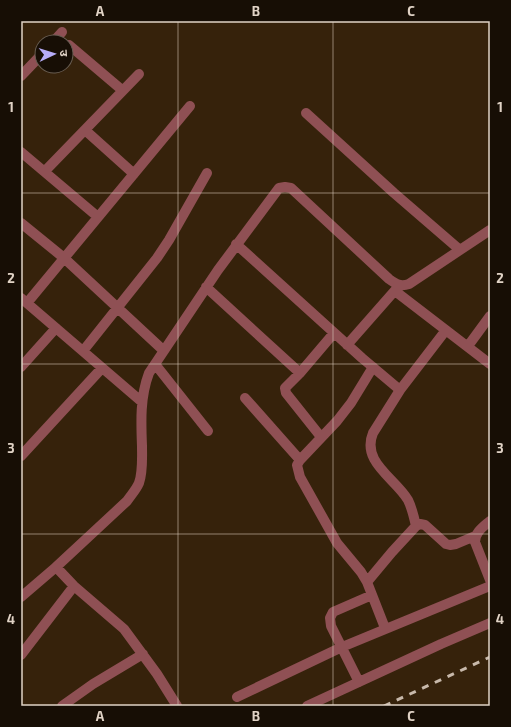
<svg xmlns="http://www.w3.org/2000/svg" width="511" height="727" font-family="'Exo 2','Noto Sans Devanagari',sans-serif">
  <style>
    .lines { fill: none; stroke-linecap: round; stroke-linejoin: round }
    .street { stroke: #8f5054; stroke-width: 10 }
    .rail { stroke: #c8b9ab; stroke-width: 3; stroke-dasharray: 7 7; stroke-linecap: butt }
    .grid { fill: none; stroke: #e1d3c6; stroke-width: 1; stroke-opacity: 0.55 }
    .neatline { fill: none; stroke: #e1d3c6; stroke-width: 1.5 }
    .grid-label { font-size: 13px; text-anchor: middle; font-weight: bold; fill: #e1d3c6 }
  </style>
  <rect width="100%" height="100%" fill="#36220b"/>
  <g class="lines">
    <path class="street" d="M53 42 62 32
      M69 45 122 90
      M21 76 42 54
      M306 113 394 193 460 250
      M85 130 134 174
      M21 152 98 217
      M45 171 139 74
      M21 223 64 258 163 350
      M236 244 362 358 400 390
      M206 287 300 373
      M395 291 490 364
      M21 298 142 402
      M27 303 190 106
      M347 345 398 287
      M468 346 490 316
      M83 351 157 258 169 240 207 173
      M155 364 208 431
      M21 367 56 328
      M373 367 351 403 337 421 300 460 297 465 300 477 337 543 361 572 367 582 385 628
      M245 398 300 460
      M321 437 286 393 285 388 300 373 334 333
      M21 456 102 368
      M490 521C483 527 475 532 475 542L490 580
      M416 526C414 517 412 508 408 500 395 478 361 462 373 433L400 390 446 330
      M56 567 74 586 124 629 157 674 177 706
      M367 582 392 552 416 526 420 524 425 525 446 544 450 545 456 544 475 536
      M21 597 56 567 127 501C131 495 136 490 139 483 143 472 142 458 142 446 141 421 140 397 149 373L218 270 279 188 285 187 291 188 389 279C396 284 400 287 409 284L490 230
      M21 655 74 586
      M359 682 331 626 330 618 333 612 372 595
      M237 697 342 647 490 586
      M62 706 93 684 143 654
      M307 706 441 644 490 623"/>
    <path class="rail" d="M384 706 490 657"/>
  </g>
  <path class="grid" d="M178 21V706M333 21V706M21 193H490M21 364H490M21 534H490"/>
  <rect width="511" height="727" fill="none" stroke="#170e05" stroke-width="44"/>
  <g transform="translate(54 54) rotate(86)"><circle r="19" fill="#170e05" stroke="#685d52"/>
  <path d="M0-3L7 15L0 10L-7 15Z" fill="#b6acf8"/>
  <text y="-6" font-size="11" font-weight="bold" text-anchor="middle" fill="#e1d3c6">उ</text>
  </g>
  <rect x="22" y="22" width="467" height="683" class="neatline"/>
  <g class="grid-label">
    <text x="100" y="16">A</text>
    <text x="256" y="16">B</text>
    <text x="411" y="16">C</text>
    <text x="11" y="112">1</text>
    <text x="500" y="112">1</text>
    <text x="11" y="283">2</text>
    <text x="500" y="283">2</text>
    <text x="11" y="453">3</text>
    <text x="500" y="453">3</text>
    <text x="11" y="624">4</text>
    <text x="500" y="624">4</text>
    <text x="100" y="721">A</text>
    <text x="256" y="721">B</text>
    <text x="411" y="721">C</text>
  </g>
</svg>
